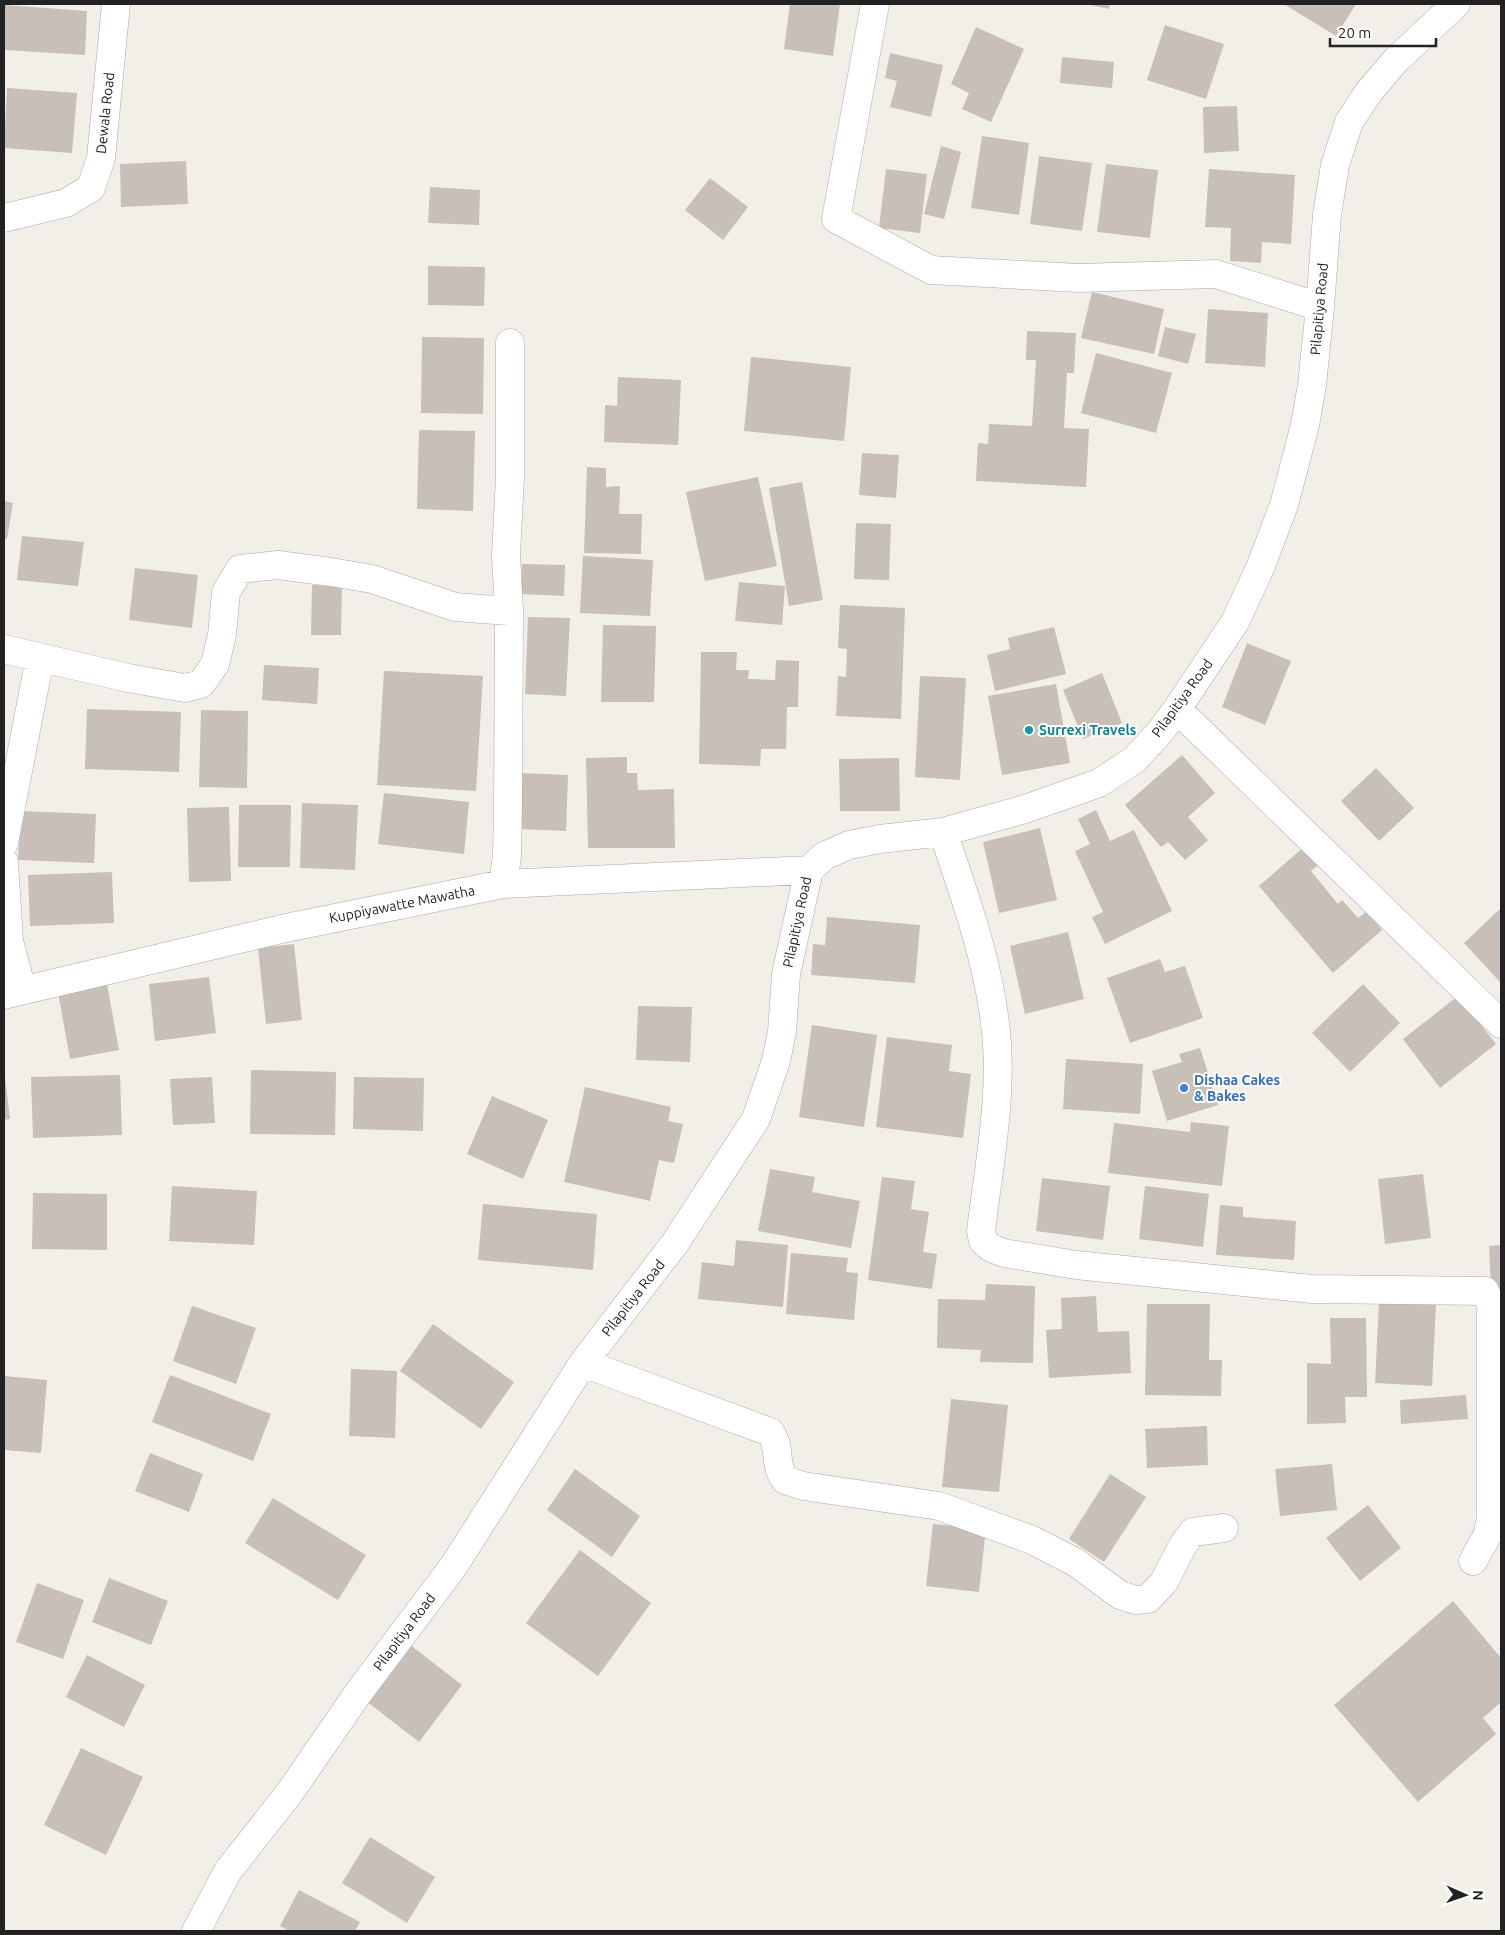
<svg xmlns="http://www.w3.org/2000/svg" width="1505" height="1935" font-family="Ubuntu,sans-serif">
  <style>
    .building { fill: #c7bfb8 }
    .lines { fill: none; stroke-linecap: round; stroke-linejoin: round }
    .minor-casing { stroke: #a9a9a9; stroke-width: 29 }
    .minor { stroke: #fff; stroke-width: 28 }
    .culture-dot { fill: #0f9aa8; stroke: #fff; stroke-width: 2 }
    .shop-dot { fill: #3f7fe0; stroke: #fff; stroke-width: 2 }
    .labels { text-anchor: middle; stroke-width: 4; stroke-linejoin: round; paint-order: stroke }
    .street-label { font-size: 14px; fill: #222; stroke: #fff }
    .culture-label { font-size: 14px; font-weight: bold; fill: #0d838f; stroke: #fff; text-anchor: start }
    .shop-label { font-size: 14px; font-weight: bold; fill: #366cbe; stroke: #fff; text-anchor: start }
  </style>
  <rect width="100%" height="100%" fill="#f2efe9"/>
  <path class="building" d="M790 4H840L833 56 784 49Z
    M1086 4H1110L1109 9Z
    M1284 4H1356L1336 36Z
    M5 5 87 11 85 55 4 50Z
    M1165 25 1224 44 1206 99 1147 80Z
    M976 27 1024 49 991 122 962 109 969 93 951 84Z
    M890 53 943 65 931 117 890 107 897 81 885 78Z
    M1062 57 1114 62 1112 88 1060 83Z
    M7 88 77 93 72 153 4 148Z
    M1237 106 1239 151 1204 153 1203 107Z
    M982 136 1029 143 1019 215 971 208Z
    M941 146 961 152 944 219 924 214Z
    M1039 156 1092 163 1082 231 1030 224Z
    M186 161 188 204 121 207 120 164Z
    M1106 164 1158 170 1150 238 1097 232Z
    M886 169 927 174 920 233 879 228Z
    M1209 169 1295 175 1291 244 1262 242 1261 263 1230 261 1231 228 1205 227Z
    M710 178 748 207 723 240 685 210Z
    M430 187 480 190 479 225 428 223Z
    M428 266 485 267 484 306 428 305Z
    M1092 292 1164 309 1154 354 1081 338Z
    M1208 309 1268 313 1265 367 1205 363Z
    M1165 327 1196 334 1188 364 1158 356Z
    M1027 331 1076 333 1074 373H1067L1064 428 1089 429 1086 487 976 481 978 443 988 444 989 424 1032 426 1036 360H1026Z
    M422 337 484 338 483 414 421 413Z
    M1096 353 1172 373 1156 433 1081 413Z
    M751 357 851 367 844 441 744 431Z
    M618 377 681 380 678 445 604 442 605 405 617 406Z
    M419 430 475 431 473 511 417 509Z
    M862 453 899 455 896 498 859 495Z
    M587 467 606 468V487L620 486 619 514H642L641 554 584 553Z
    M758 477 777 566 705 581 686 492Z
    M802 482 823 600 789 606 769 488Z
    M4 501 13 503 7 539 4 538Z
    M856 523 891 524 889 580 854 579Z
    M22 536 84 542 78 586 17 580Z
    M583 556 653 560 650 616 580 613Z
    M522 564 565 565 564 596 521 594Z
    M135 568 198 575 192 628 129 620Z
    M739 582 785 586 782 625 735 621Z
    M312 585 342 586 341 635H311Z
    M840 605 905 608 901 719 836 716 838 676 846 677 847 649 838 648Z
    M528 617 570 618 566 696 525 694Z
    M603 625 656 626 654 702H601Z
    M1054 627 1066 674 995 691 987 655 1010 649 1008 638Z
    M1247 643 1291 661 1265 725 1222 707Z
    M701 652H737L736 670H749L748 679 775 680 776 660 799 661 798 707H787L786 749H761L760 766 699 764Z
    M264 665 319 668 317 704 262 700Z
    M384 671 483 676 476 791 377 785Z
    M1102 673 1122 723 1083 739 1063 690Z
    M920 676 966 678 960 780 915 777Z
    M1056 684 1070 763 1002 775 988 696Z
    M87 709 181 712 179 772 85 769Z
    M201 710 248 711 247 788 199 787Z
    M1182 755 1215 793 1188 817 1208 840 1185 860 1168 842 1161 847 1125 805Z
    M627 757V773H637L638 790 674 789 675 848H588L586 758Z
    M899 758 900 811H840L839 759Z
    M1376 768 1414 808 1379 841 1341 801Z
    M522 773 568 775 566 831 519 829Z
    M384 793 469 802 464 854 378 844Z
    M302 803 358 805 355 870 300 868Z
    M239 805H291L290 867H238Z
    M229 807 231 881 189 882 187 808Z
    M1096 810 1110 841 1134 830 1172 911 1105 944 1092 917 1103 912 1075 851 1090 844 1078 819Z
    M21 811 96 814 94 863 18 860Z
    M1040 828 1057 900 999 913 983 842Z
    M1305 846 1320 863 1311 871 1338 904 1342 900 1358 918 1367 911 1382 930 1333 973 1259 886Z
    M112 872 114 923 30 926 28 875Z
    M1501 908V983L1464 943Z
    M827 917 920 925 915 983 811 975 813 944 825 945Z
    M1068 932 1084 999 1025 1014 1010 946Z
    M294 944 302 1020 266 1024 258 948Z
    M1160 959 1165 972 1185 966 1203 1018 1130 1043 1107 978Z
    M209 977 216 1033 155 1041 149 984Z
    M107 984 119 1050 70 1059 58 992Z
    M1363 984 1400 1023 1350 1072 1312 1033Z
    M1458 996 1496 1044 1440 1088 1403 1039Z
    M638 1006 692 1007 690 1062 636 1060Z
    M812 1025 877 1035 864 1127 799 1117Z
    M887 1037 952 1045 949 1071 971 1074 963 1138 876 1127Z
    M1200 1048 1218 1105 1167 1121 1152 1071 1182 1062 1179 1054Z
    M1066 1059 1143 1064 1140 1114 1063 1109Z
    M4 1068 10 1119 4 1120Z
    M251 1070 336 1072 335 1135 250 1134Z
    M120 1075 122 1135 33 1138 31 1077Z
    M212 1077 215 1123 173 1125 170 1079Z
    M354 1077 424 1078 423 1131 353 1129Z
    M585 1087 671 1107 668 1121 683 1124 674 1163 659 1160 650 1201 564 1182Z
    M492 1096 548 1120 523 1179 467 1154Z
    M1191 1122 1229 1126 1222 1186 1108 1173 1114 1123 1190 1132Z
    M770 1169 815 1177 812 1192 860 1201 851 1248 758 1231Z
    M1423 1174 1431 1238 1385 1244 1378 1179Z
    M882 1177 915 1181 911 1209 929 1212 923 1252 937 1254 932 1289 868 1280Z
    M1042 1178 1110 1186 1103 1240 1036 1231Z
    M172 1186 257 1191 254 1245 169 1241Z
    M1145 1186 1209 1194 1203 1247 1139 1239Z
    M33 1193 107 1194V1250L32 1249Z
    M483 1204 597 1214 593 1270 478 1260Z
    M1220 1205 1243 1207V1217L1296 1221 1294 1260 1216 1255Z
    M736 1240 788 1245 783 1307 698 1299 702 1262 734 1266Z
    M1501 1245V1306L1492 1307 1489 1246Z
    M791 1253 848 1258 846 1272 858 1273 854 1320 786 1314Z
    M986 1284 1035 1286 1033 1363 980 1362 981 1350 937 1348 938 1299 985 1300Z
    M1096 1296 1098 1332 1129 1331 1131 1373 1049 1378 1046 1330 1062 1329 1061 1298Z
    M1379 1302 1436 1305 1432 1386 1375 1383Z
    M1147 1304H1210L1209 1360H1222L1221 1396 1145 1395Z
    M192 1306 256 1328 236 1384 173 1361Z
    M1330 1318H1366L1367 1397H1345L1346 1423 1307 1424V1363L1331 1364Z
    M433 1324 514 1382 481 1429 400 1371Z
    M351 1369 397 1371 395 1438 349 1436Z
    M170 1375 271 1414 253 1461 152 1422Z
    M4 1376 47 1380 41 1453 4 1450Z
    M1466 1395 1468 1419 1401 1424 1400 1400Z
    M951 1399 1008 1405 999 1492 942 1487Z
    M1207 1426 1208 1465 1147 1468 1145 1429Z
    M150 1453 203 1474 189 1512 135 1491Z
    M1332 1464 1337 1510 1280 1516 1275 1469Z
    M575 1469 640 1516 612 1557 547 1510Z
    M1110 1474 1146 1497 1104 1562 1069 1539Z
    M273 1498 366 1555 338 1600 245 1543Z
    M1368 1505 1401 1548 1360 1581 1326 1538Z
    M933 1524 986 1529 979 1592 926 1586Z
    M580 1550 651 1603 598 1676 526 1623Z
    M109 1578 168 1601 151 1645 92 1622Z
    M37 1583 84 1600 63 1659 16 1642Z
    M1453 1601 1501 1658V1702L1483 1718 1496 1734 1418 1802 1334 1705Z
    M409 1644 462 1685 419 1742 366 1701Z
    M87 1655 145 1685 124 1727 66 1697Z
    M81 1748 143 1777 106 1855 44 1825Z
    M370 1837 435 1877 407 1923 342 1883Z
    M299 1890 360 1922 355 1931H289L280 1926Z"/>
  <g class="lines">
    <g class="minor-casing">
      <path id="minor" d="M875 4 836 219 931 270 1078 278 1216 274 1320 307
        M4 218 66 203 91 188 101 158 116 4
        M4 649 128 678 185 688 201 684 215 664 222 635 226 592 240 569 278 565 331 572 372 579 455 607 509 611
        M1177 709 1501 1024
        M943 832C964 894 987 957 995 1023 1004 1092 989 1163 981 1231L983 1241 991 1248 1004 1253 1076 1265 1312 1289 1485 1291 1491 1305V1519L1487 1536 1473 1561
        M4 843 40 658
        M4 862 9 941 22 990
        M503 884 507 856 508 806 509 611 506 555 510 477V343
        M4 995 286 928 503 884 809 870
        M583 1363 770 1432C782 1449 773 1463 785 1480L803 1486 939 1506 1032 1540 1075 1562 1120 1595 1135 1600 1148 1599 1164 1582 1183 1545 1193 1532 1224 1528
        M196 1931 228 1871 290 1792 359 1692 453 1567 583 1363 675 1243 756 1119 776 1061 782 1032 786 974 809 870 824 856 849 845 880 839 943 832 1025 809 1099 783 1134 760 1160 732 1177 709 1235 622 1260 568 1284 505 1305 425 1312 385 1320 307 1327 215 1335 165 1349 122 1368 93 1396 60 1456 4"/>
    </g>
    <use href="#minor" class="minor"/>
  </g>
  <circle class="culture-dot" cx="1029" cy="730" r="5"/>
  <circle class="shop-dot" cx="1184" cy="1088" r="5"/>
  <g class="labels">
    <g class="street-label">
      <text transform="translate(105 113) rotate(-84)" y="5">Dewala Road</text>
      <text transform="translate(1319 309) rotate(-85)" y="5">Pilapitiya Road</text>
      <text transform="translate(1182 698) rotate(-54)" y="5">Pilapitiya Road</text>
      <text transform="translate(402 904) rotate(-11)" y="5">Kuppiyawatte Mawatha</text>
      <text transform="translate(797 922) rotate(-78)" y="5">Pilapitiya Road</text>
      <text transform="translate(633 1298) rotate(-52)" y="5">Pilapitiya Road</text>
      <text transform="translate(404 1632) rotate(-53)" y="5">Pilapitiya Road</text>
    </g>
    <g class="culture-label">
      <text x="1039" y="735">Surrexi Travels</text>
    </g>
    <g class="shop-label">
      <text x="1194" y="1085">Dishaa Cakes<tspan x="1194" dy="16">&amp; Bakes</tspan></text>
    </g>
  </g>
  <rect width="1505" height="1935" fill="none" stroke="#222222" stroke-width="10"/>
  <g transform="translate(1465 1895) rotate(92)" stroke="#ffffff" stroke-width="4" paint-order="stroke">
  <path d="M0-4L9 19L0 12L-9 19Z" fill="#222222"/>
  <text y="-8" font-size="14" font-weight="bold" text-anchor="middle" fill="#222222">N</text>
  </g>
  <path d="M1330 38v8h106v-8" fill="none" stroke="#222222" stroke-width="2.5"/>
  <text x="1338" y="38" font-size="15" fill="#222222" stroke="#ffffff" stroke-width="4" paint-order="stroke">20 m</text>
</svg>
